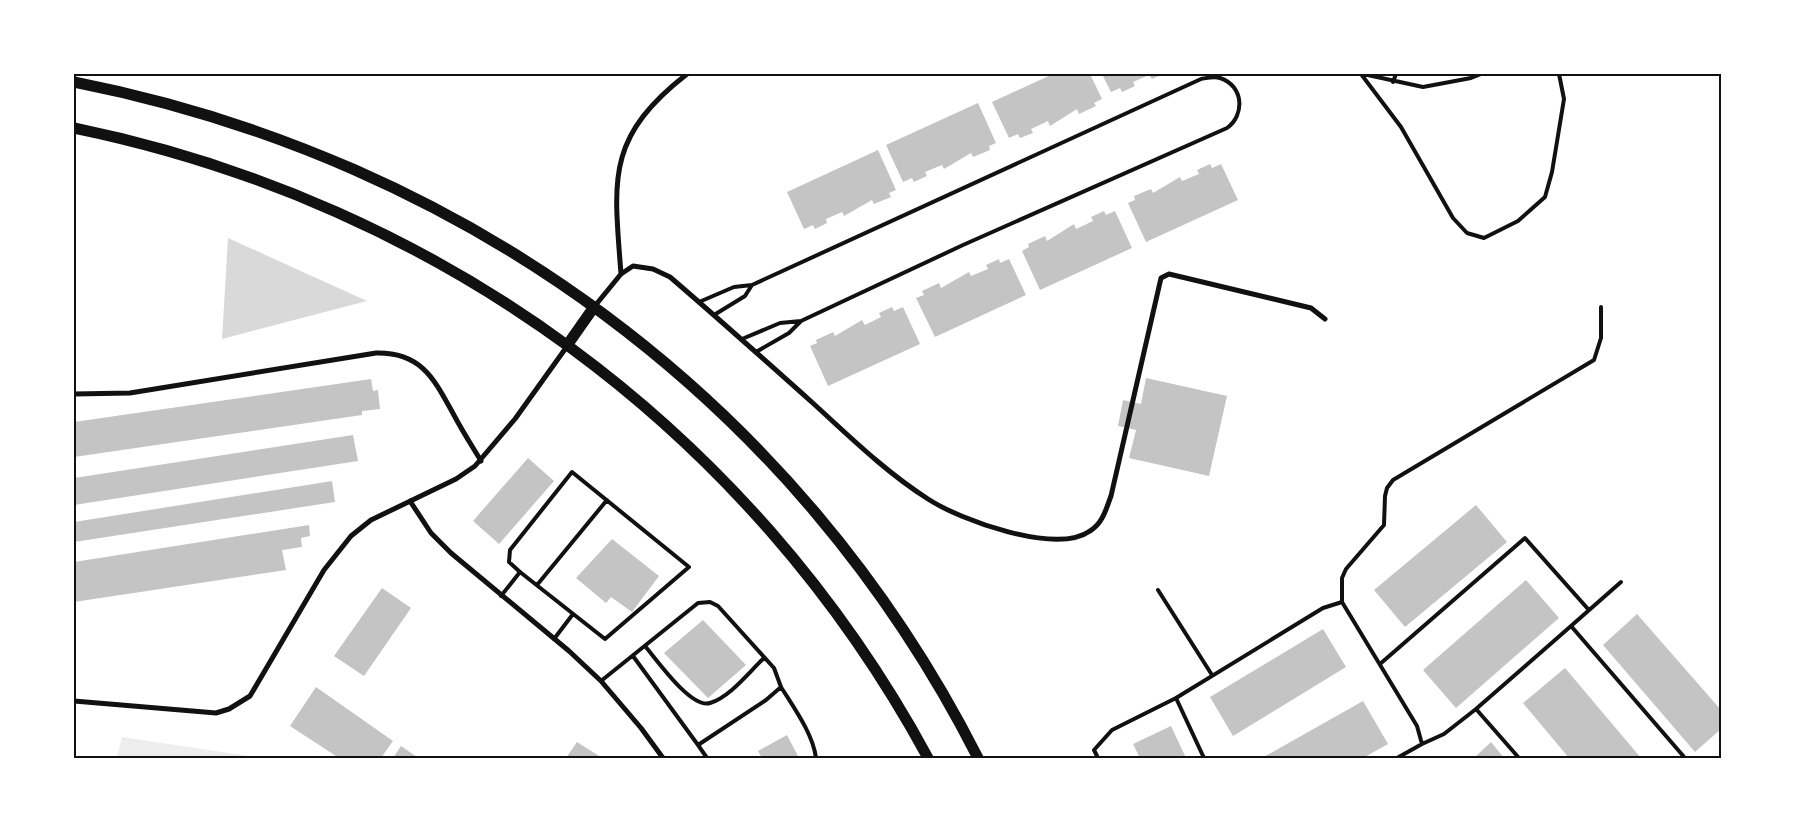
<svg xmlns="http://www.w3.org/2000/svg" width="1795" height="832" font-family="Lora,serif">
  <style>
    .green { fill: #eee }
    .water { fill: #d9d9d9 }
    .building { fill: #c4c4c4 }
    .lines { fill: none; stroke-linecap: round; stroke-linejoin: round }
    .service { stroke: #111; stroke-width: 4 }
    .minor { stroke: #111; stroke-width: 5 }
    .trunk { stroke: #111; stroke-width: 11 }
    .neatline { fill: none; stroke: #111; stroke-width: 2 }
  </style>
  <rect width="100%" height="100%" fill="#fff"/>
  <path class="green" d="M122 737 262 758H263H117Z"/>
  <path class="water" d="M228 238 367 301 222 339Z"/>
  <path class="building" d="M1053 74H1090L1102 99 1094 103 1096 106 1079 114 1077 109 1050 126 1048 121 1031 129 1033 133 1020 138 1018 134 1009 138 992 102Z
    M1102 74H1163L1152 79 1149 75 1133 82 1135 86 1122 92 1120 88 1111 92Z
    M978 103 996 143 989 146 990 150 973 157 971 153 944 169 942 165 925 172 927 176 914 182 912 178 903 182 886 145Z
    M878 150 896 190 889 193 891 197 874 204 872 200 844 216 842 212 826 219 827 223 815 229 813 225 804 229 787 192Z
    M1210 164 1212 168 1221 164 1238 200 1146 242 1128 203 1135 200 1134 196 1151 189 1153 193 1180 177 1182 181 1199 174 1197 170Z
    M1104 211 1106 215 1115 211 1132 248 1040 290 1022 251 1029 247 1028 244 1045 236 1047 241 1074 224 1076 229 1093 221 1091 217Z
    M999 259 1000 263 1009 259 1026 295 935 337 916 298 924 295 922 291 939 283 941 288 969 272 971 276 988 269 986 265Z
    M892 307 894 311 903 307 920 344 828 386 810 346 817 343 816 340 833 332 835 336 862 320 865 325 881 317 879 313Z
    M1146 378 1227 396 1209 476 1129 458 1136 430 1118 426 1123 400 1141 404Z
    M371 379 373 391 378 390 380 409 362 411V415L74 457V422Z
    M353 435 358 461 74 505V478Z
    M528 458 554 481 499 544 473 521Z
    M332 481 335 502 74 542V522Z
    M1476 505 1507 542 1405 627 1374 590Z
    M309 525 310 536 301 538 302 547 282 550 286 570 74 602V562Z
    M612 539 659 576 632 612 611 597 606 603 576 578Z
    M1526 580 1559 618 1456 708 1423 670Z
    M382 588 411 608 364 676 334 656Z
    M1637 614 1721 710V729L1695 752 1603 645Z
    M703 620 746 665 708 698 664 653Z
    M1323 629 1346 667 1233 736 1210 697Z
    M1565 668 1641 758H1569L1523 703Z
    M316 687 393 741 381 758H339L290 726Z
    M1363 701 1388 744 1363 758H1262Z
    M1171 726 1186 758H1140L1133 744Z
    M787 735 799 758H762L758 751Z
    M577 742 599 756V758H566Z
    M1491 742 1504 758H1474Z
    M401 746 414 755 420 758H393Z"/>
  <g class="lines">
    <path class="service" d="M1361 74 1401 127 1453 218 1467 233 1484 238 1518 221 1545 197 1552 172 1564 99 1559 74
      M1363 74 1423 87 1471 78 1481 74
      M1393 82 1396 74
      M699 302 734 287 752 285 1201 79C1207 78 1214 76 1220 78 1244 86 1245 115 1227 128L963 245 801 321 789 333 756 352
      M714 315 745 296 752 285
      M742 339 780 323 801 321
      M537 585 607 500
      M1158 590 1212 675
      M501 596 520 572 509 562 510 550 572 472 689 567 605 639 520 572
      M1342 602V578L1346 569 1384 525 1385 496 1387 488 1393 480 1594 360 1601 338V307
      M1571 626 1621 582
      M554 639 573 614
      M645 646C657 660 691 709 710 703 730 697 749 672 764 658
      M633 656 698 745
      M1380 664 1525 538 1588 609
      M601 681 698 603 710 602 718 606 774 668 781 687 766 700 698 745 707 758
      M781 687C794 708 813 734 816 758
      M1476 709 1571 626 1685 758
      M1422 744 1444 734 1476 709 1519 758
      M1098 758 1094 750 1112 730 1176 698
      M1204 758 1176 698 1323 608 1342 602 1417 726 1422 744 1397 758"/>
    <path class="minor" d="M621 274C614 180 605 138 687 74
      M594 307 621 274 633 266 653 269 670 277C719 319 767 362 815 405 851 438 887 473 928 499 960 520 1056 555 1090 531 1103 523 1106 509 1111 496L1161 278 1169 274 1311 308 1325 319
      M74 394 130 393 376 353C423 352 435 381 455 417 463 432 472 446 481 461
      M410 501 431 533 451 553 569 651 601 681 641 728 663 758
      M74 701 216 713 229 709 250 696 324 570 351 536 371 520 456 479 475 466 515 419 568 345"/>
    <path class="trunk" d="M74 82C465 159 797 401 978 758
      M74 128C439 203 750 430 928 758
      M568 344 594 307"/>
  </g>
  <rect width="1795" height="832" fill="none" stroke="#ffffff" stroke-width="150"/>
  <rect x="75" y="75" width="1645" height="682" class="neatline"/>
</svg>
